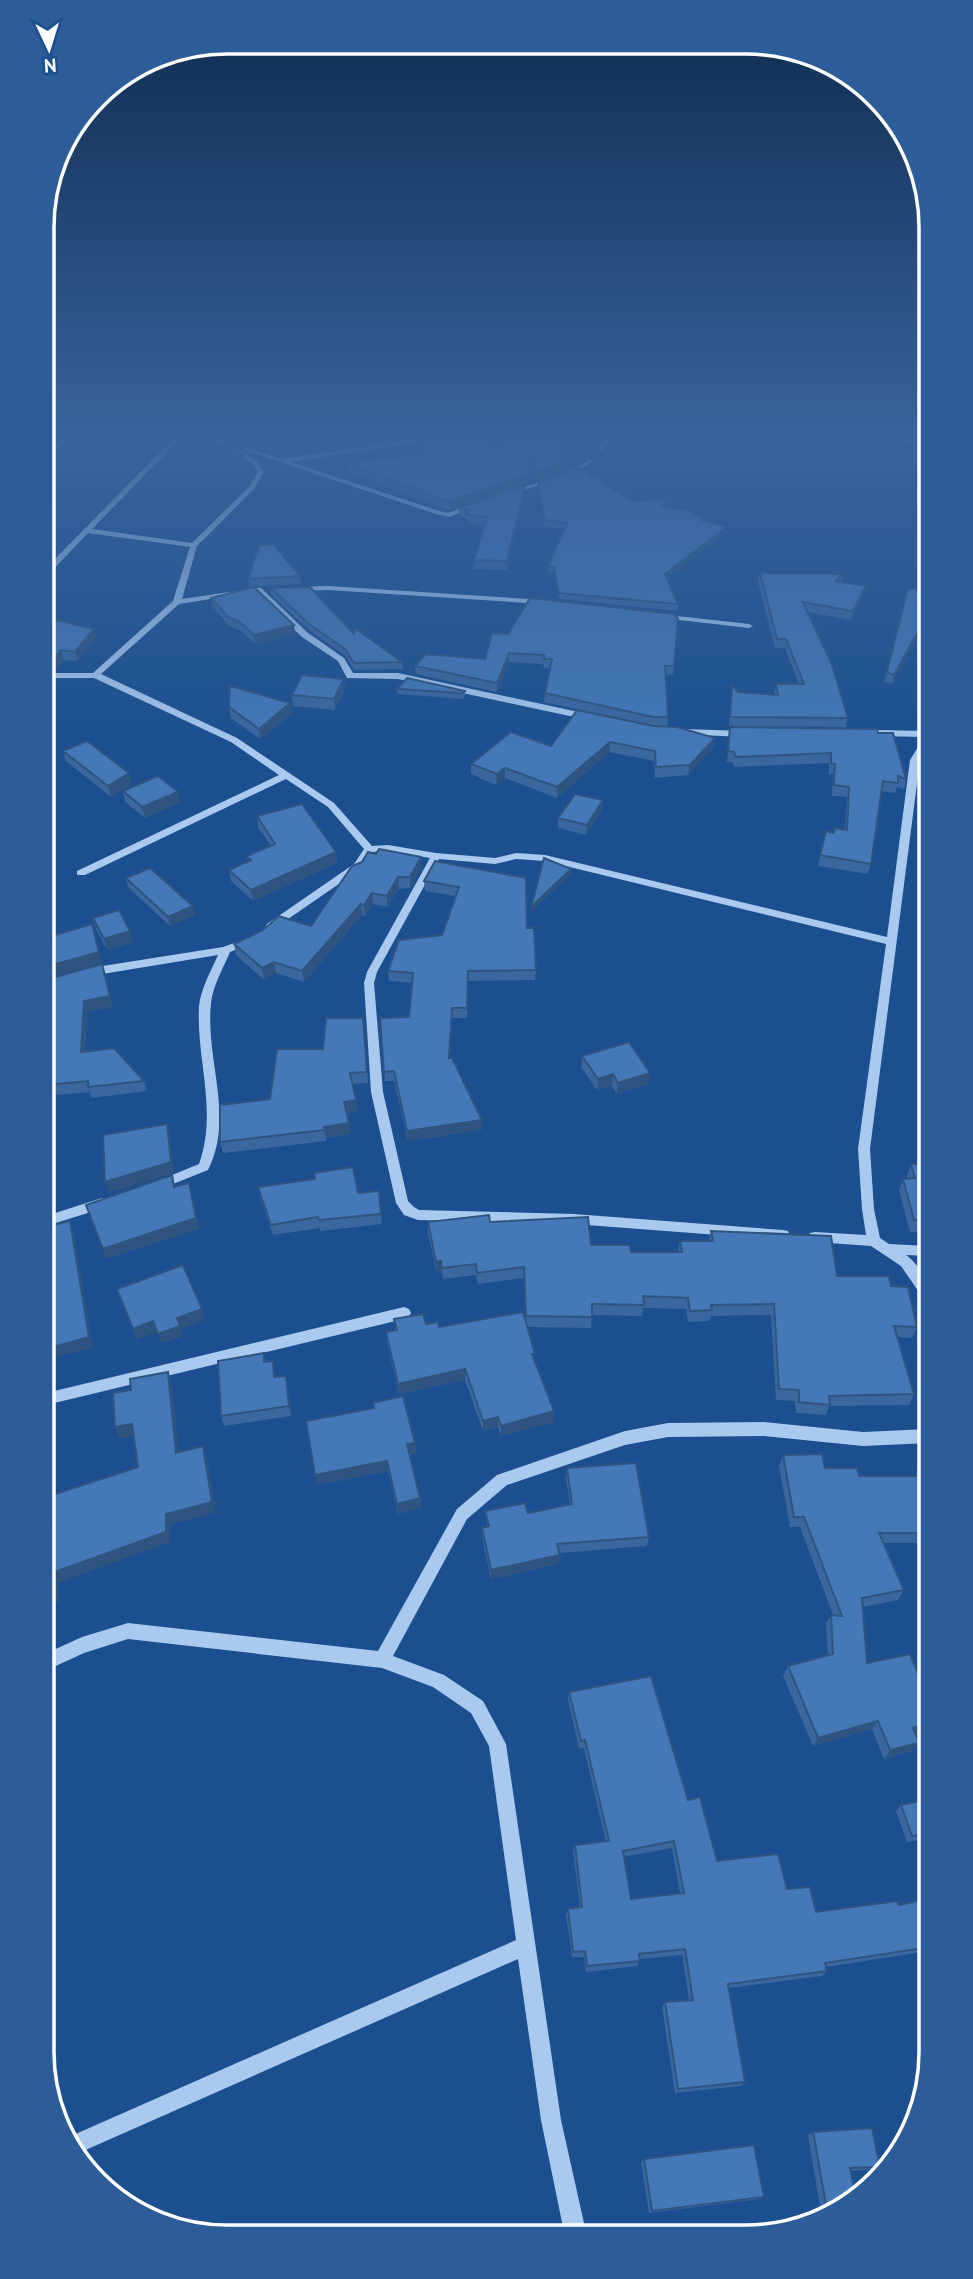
<svg xmlns="http://www.w3.org/2000/svg" width="973" height="2279" font-family="'PT Sans',sans-serif">
  <style>
    .lines { fill: none; stroke-linecap: round; stroke-linejoin: round }
    .minor { fill: #a9c9ee; fill-rule: evenodd }
    .wall { fill: #3a679d; fill-rule: evenodd }
    .shaded-wall { fill: #305480 }
    .building { fill: #4478b7; stroke: #305480; stroke-width: 2; fill-rule: evenodd }
    .rim { fill: none; stroke: #fff; stroke-width: 3.5 }
  </style>
  <rect width="100%" height="100%" fill="#1b4f8f"/>
  <g class="lines">
    <path class="minor" d="M70 433H77L43 462V456Z
      M179 433H186L92 529 192 543 249 487 258 472 252 463 204 433H211L257 461 264 472 254 489 197 546 182 599 236 591 240 593 236 595 179 604 101 674 237 738 334 803 372 846 388 845 436 853 495 858 516 853 545 855 887 937 910 760 924 737 878 736 874 733 878 730 926 731 927 747 920 760 870 1149 874 1209 880 1238 889 1244 928 1246V1256L906 1255C921 1266 928 1282 928 1299L923 1298 901 1266 871 1246 815 1242 810 1241 808 1237 810 1233 815 1232 866 1235 862 1209 858 1149 886 944 545 861 516 859 495 864 439 859 377 972 374 983 383 1092 408 1201 414 1207 419 1210 574 1214 783 1230 788 1231 790 1235 788 1239 783 1240 574 1224 418 1220 404 1215 396 1203 371 1092 364 983 367 972 430 858 388 851 372 852 362 868 275 928H267L266 926 267 924 354 864 364 849 328 807 286 779 85 875H77V871L279 775 231 742 94 678H44V673H93L173 601 190 547 88 533 47 576H44V570Z
      M612 433H618L602 451H598V449Z
      M841 433H860L926 441V445Z
      M429 437 432 439 431 440 290 462 439 511 448 513 472 504 474 505V507L449 517 436 514 241 449 246 448 282 459Z
      M590 459 593 461 592 462 568 476 511 494 506 493 564 474Z
      M328 586 543 600 547 602 543 604 328 590 296 591 292 589 296 587Z
      M255 588H261L308 633 344 658 353 673H398L588 714 592 717 588 720 398 679 347 678 338 661 302 637 255 592Z
      M659 614 749 624 753 626 749 628 662 618 658 616Z
      M682 729 744 731 748 734 744 737 679 734 678 732Z
      M251 937 256 940 255 942 230 952C223 969 213 985 211 1003 205 1060 235 1116 208 1170L163 1188H155L153 1185 155 1182 199 1164C218 1111 196 1060 199 1006 201 988 211 971 218 955L90 976 85 972 90 968 223 947Z
      M102 1198 107 1199 108 1203 107 1207 46 1226V1216Z
      M404 1307 409 1309 411 1313 409 1317 404 1319 46 1405V1393Z
      M764 1422 863 1432 929 1429V1443L863 1446 764 1436 668 1437 625 1445 507 1485 467 1519 393 1656 444 1675 483 1701 506 1744 561 2120 586 2232H564L541 2120 518 1959 81 2152 71 2136 516 1940 489 1746 471 1713 433 1687 382 1668 128 1639 84 1653 47 1670V1653L82 1637 128 1623 378 1651 457 1509 497 1475 625 1431 668 1423Z"/>
  </g>
  <path class="wall" d="M218 433H281L289 446 290 455 245 444 239 447Z
    M402 433H483L497 450 564 442 572 453 565 457 569 468 536 481 532 459 527 484 449 510 349 472 348 463 423 453 415 445 414 437 407 438Z
    M226 441 245 462 239 470 227 451Z
    M538 483 633 501 669 506 667 507 694 515 705 517V521L727 527 726 533 667 578 678 604V611L559 599 554 573H548V566L564 529 545 527 538 489Z
    M525 485 524 494 507 570 474 569V560L484 525 466 523V518L459 516V508Z
    M760 573 843 574 842 582 864 595 851 620 808 612 848 718 846 727 729 726 732 685 738 692 774 695 776 684H799L785 648H775L758 582Z
    M300 576 301 584 249 587 248 579Z
    M271 588 402 662 403 669 354 670 346 656 310 631 271 595Z
    M908 588 926 591 892 684 884 682Z
    M211 598 294 625 295 634 255 644 241 631 229 626 213 607Z
    M678 618 673 675 666 674 668 717 667 726 652 725 544 702 545 693 550 668H544L543 664 509 662 497 692 416 674 415 666 485 659 508 634Z
    M44 636 96 638 77 661 63 660 55 670 45 671 48 681 44 685Z
    M918 638 926 639V690L916 645Z
    M344 679 345 689 335 710 293 706 292 695Z
    M397 689 465 691V696L463 699 397 694Z
    M290 703 291 714 260 739 231 718 229 707Z
    M653 726 715 738 713 748 688 775 655 778 654 761 609 752 557 798 505 778 496 785 471 774V764L551 746Z
    M730 727 878 733 906 779 904 789 897 787 895 793 881 791 871 864 868 874 818 866 826 831 833 833 845 830 847 797 832 796 833 774H829V763L735 767 732 762H727Z
    M63 751 132 784 111 797 66 761Z
    M123 791 178 792 180 802 145 818 125 802Z
    M602 810 586 835 558 828V818Z
    M257 816 336 852 337 863 253 901 231 881 229 870 248 861 247 856 271 846 258 827Z
    M376 854 421 857V868L410 888 399 889 387 907 373 904 365 916 362 915 304 982 276 973 264 980 236 955 234 944 311 926 362 862Z
    M435 861 527 928 536 970 535 980 468 981 467 1018H452L450 1058 482 1120V1130L408 1141 394 1081H385L380 1018 409 1017 412 983 389 981 388 971 442 935 455 896 425 891 424 881Z
    M126 878 195 915 170 926 128 887Z
    M93 918 130 931 133 942 107 950 96 929Z
    M45 980 113 1006 87 1012 85 1051 144 1081 147 1091 92 1098 89 1092 45 1096Z
    M363 1018 368 1083 352 1084 356 1100 358 1111 347 1113 350 1134 326 1138V1141L223 1153 220 1142 270 1099 323 1049Z
    M582 1056 649 1084 617 1094 612 1086 597 1090 581 1067Z
    M911 1164H928V1232H910L899 1190 903 1179 908 1178 907 1176Z
    M258 1187 358 1193 379 1191 382 1224 320 1231V1228L273 1235 260 1197Z
    M428 1222H490L591 1245 631 1252H678L680 1241H709L711 1231 837 1276 891 1286 917 1327 912 1338 897 1337 914 1394 909 1405 829 1406 826 1415 796 1413 795 1401 776 1400 771 1315 711 1316 709 1321 688 1322 686 1309 643 1308 642 1316 592 1315 591 1328 528 1327 535 1361 554 1422 501 1436 498 1427 483 1431 465 1380 399 1394 387 1343 386 1332 395 1330 394 1319 439 1327 525 1318 524 1278 478 1284 476 1275 443 1279 442 1272 437 1273 428 1234Z
    M264 1353 266 1362 273 1361 275 1377 288 1386 291 1416 224 1426 221 1416Z
    M373 1403 415 1443 416 1453 409 1454 420 1498 421 1508 398 1514 388 1471 317 1485 315 1475 373 1408Z
    M783 1455 825 1468 859 1476H915L920 1464H929V1543H884L904 1590 898 1600 863 1607 867 1663 929 1700 930 1730 915 1734 919 1743 912 1751 884 1759 872 1729 813 1746 783 1676 788 1666 828 1655 826 1624 831 1615H833L800 1527H790L779 1466Z
    M567 1468 649 1537 647 1546 560 1553 559 1564 491 1579 482 1537V1528L487 1527 485 1511 528 1513 570 1505 566 1478Z
    M569 1692 688 1800 717 1861 787 1889 816 1912 899 1905 930 1898V1951L826 1967 827 1971 822 1976 729 1988 745 2082 741 2086 675 2093 662 2007 665 2002 689 2000 682 1955 640 1959 638 1966 586 1972 584 1957H572L566 1915 568 1909 580 1908 573 1851 575 1845 606 1842 584 1748 579 1749 568 1700ZM672 1848 680 1893 631 1899 624 1857Z
    M930 1799V1838L907 1842 896 1811 901 1805Z
    M813 2132 880 2167 873 2169 850 2171 855 2193 821 2213 808 2135Z
    M644 2159 764 2197 760 2199 649 2213 641 2162Z"/>
  <path class="shaded-wall" d="M407 433H450L407 438Z
    M567 433H582L555 447V439Z
    M244 435 245 444 239 447 238 438Z
    M573 445 572 453 557 460 558 452Z
    M533 451 532 459 527 484 449 510V502Z
    M244 452 245 462 239 470 238 460Z
    M570 459 569 468 536 481 537 472Z
    M525 485 524 494 507 570V561Z
    M670 499 669 506 660 513 661 506Z
    M727 527 726 533 664 580 665 574Z
    M866 586 864 595 851 620 853 611Z
    M926 617V622L892 684 894 675Z
    M294 625 295 634 255 644 254 635Z
    M94 629 96 638 77 661 75 652Z
    M61 650 63 660 55 670 53 661Z
    M509 653V662L497 692V683Z
    M45 671 48 681 44 685V672Z
    M344 679 345 689 335 710 334 699Z
    M290 703 291 714 260 739 259 729Z
    M715 738 713 748 688 775 690 765Z
    M610 742 609 752 557 798V787Z
    M505 768V778L496 785 497 774Z
    M129 773 132 784 111 797 108 786Z
    M178 792 180 802 145 818 142 807Z
    M603 800 602 810 586 835 587 825Z
    M336 852 337 863 253 901 251 890Z
    M421 857V868L410 888V877Z
    M571 869V874L531 912V907Z
    M398 877 399 889 387 907V896Z
    M372 893 373 904 365 916 364 905Z
    M361 904 362 915 304 982 302 971Z
    M193 906 195 915 170 926 168 917Z
    M92 924 102 963 45 978V967Z
    M130 931 133 942 107 950 104 939Z
    M274 962 276 973 264 980 262 968Z
    M102 964 113 1006 87 1012 84 1063 81 1052 84 1001Z
    M650 1073 649 1084 617 1094 618 1083Z
    M613 1074 612 1086 597 1090 598 1079Z
    M356 1100 358 1111 346 1113 344 1102Z
    M482 1120V1130L408 1141 407 1131Z
    M349 1123 350 1134 326 1138 324 1127Z
    M167 1124 170 1135 174 1173 109 1193 105 1182Z
    M192 1194 199 1229 106 1259 103 1249Z
    M70 1221 74 1232 93 1348 46 1360V1349Z
    M441 1261 442 1272 437 1273 436 1262Z
    M202 1309 205 1320 181 1329 183 1336 161 1344 158 1334 177 1318Z
    M153 1321 157 1332 136 1340 133 1329Z
    M465 1369V1380L399 1394 398 1384Z
    M168 1372 172 1383 180 1464 176 1453Z
    M286 1376 288 1386 291 1416 289 1406Z
    M554 1411V1422L501 1436V1426Z
    M498 1417V1427L483 1431V1421Z
    M132 1424 136 1435 120 1439 115 1427Z
    M415 1443 416 1453 408 1454 407 1444Z
    M203 1446 207 1457 216 1512 170 1525V1542L58 1583 60 1601 47 1606V1594L52 1573 166 1514Z
    M387 1461 388 1471 317 1485 315 1475Z
    M420 1498 421 1508 398 1514 397 1504Z
    M560 1555 559 1564 491 1579V1570Z
    M878 1721 872 1729 813 1746 818 1738Z
    M930 1723V1730L906 1737 913 1728Z
    M919 1743 912 1751 884 1759 890 1750Z"/>
  <path class="building" d="M230 433H281L289 446 244 435 238 438Z
    M435 433H483L497 450 515 433H567L555 439 573 445 558 452 570 459 537 472 533 451 527 475 449 502 348 463 424 453 428 450 414 437Z
    M226 441 244 452 238 460 227 444Z
    M578 467 633 501 670 499 661 506 694 512 692 515 705 517 701 520 727 527 665 574 678 604 559 593 554 567 548 566 567 523 545 520 538 483Z
    M525 485 507 561 474 560 487 517 466 514 469 510 459 508Z
    M259 545H274L300 576 248 579Z
    M760 573 843 574 836 581 866 586 853 611 803 602 832 665 848 718 730 717 732 685 738 692 778 695 776 684H804L786 639H777Z
    M254 587 294 625 254 635 240 622 228 617 211 598Z
    M310 587 354 634 355 628 402 662 354 663 345 649 309 624 271 588Z
    M908 588 926 591V617L894 675 887 672Z
    M530 598 674 614 678 618 674 666H665L668 717H653L545 693 552 659H544V655L509 653 497 683 415 666 426 654 485 659 492 633 508 634Z
    M57 620 94 629 75 652 61 650 53 661H44V636Z
    M918 638 926 639V674Z
    M302 675 344 679 334 699 292 695Z
    M407 678 465 691 463 693 397 689Z
    M230 686 290 703 259 729 229 707Z
    M577 710 653 726 677 727 715 738 690 765 656 767 655 751 610 742 557 787 505 768 497 774 471 764 511 732 551 746Z
    M730 727 877 729 878 733H893L906 779 898 776V783L883 781 871 864 820 855 826 831 834 833V828L847 830 849 787 834 785 835 764 831 763V753L736 757 734 752 728 751Z
    M87 741 129 773 108 786 63 751Z
    M158 776 178 792 142 807 123 791Z
    M575 794 603 800 587 825 558 818Z
    M302 804 336 852 251 890 229 870 251 860 247 856 275 844 257 816Z
    M379 849 421 857 410 877H398L387 896 372 893 364 905 361 904 302 971 274 962 262 968 234 944 263 930 279 916 311 926 352 866 362 862 368 852 376 854Z
    M544 858 571 869 531 907Z
    M435 861 526 878 527 928H534L536 970 468 971 467 1008H452L449 1058H452L482 1120 407 1131 394 1071 384 1072 380 1018 409 1017 413 973 388 971 399 940 442 935 459 887 424 881Z
    M150 868 193 906 168 917 126 878Z
    M119 910 130 931 104 939 93 918Z
    M92 924 99 952 45 967V938Z
    M102 964 110 996 84 1001 81 1052 114 1048 144 1081 88 1087V1081L45 1085V980Z
    M326 1018H363L367 1072 350 1073 356 1100 344 1102 349 1123 324 1127 325 1130 220 1142V1105L270 1099 277 1049H323Z
    M629 1042 650 1073 618 1083 613 1074 598 1079 582 1056Z
    M167 1124 171 1162 105 1182 103 1135Z
    M911 1164H928V1220H914L903 1179 915 1178Z
    M353 1167 358 1193 379 1191 381 1214 319 1220 318 1217 271 1225 258 1187 315 1179 314 1173Z
    M172 1175 174 1187 189 1183 196 1218 103 1249 86 1205Z
    M489 1215 490 1222 588 1217 591 1245H630L631 1252H682L680 1241H713L711 1231 831 1236 837 1276H889L891 1286 908 1287 917 1327 894 1326 914 1394 829 1396 830 1405 799 1402V1390L779 1389 774 1304 711 1305 712 1310 690 1311 688 1298 643 1296 644 1305 592 1304V1317L526 1316 524 1267 477 1273 476 1264 442 1268 441 1261 436 1262 428 1222Z
    M70 1221 89 1337 46 1349V1227Z
    M183 1265 202 1309 177 1318 180 1326 158 1334 153 1321 133 1329 117 1289Z
    M523 1312 535 1354H532L554 1411 501 1426 498 1417 483 1421 465 1369 398 1384 386 1332 397 1330 394 1319 423 1314 426 1324 438 1322 439 1327Z
    M264 1353V1362L273 1361 274 1377 286 1376 289 1406 221 1416 218 1361Z
    M168 1372 176 1453 203 1446 212 1502 166 1514V1532L52 1573 55 1591 47 1594 46 1528 54 1525 49 1496 138 1467 132 1424 115 1427 113 1393 131 1390 130 1379Z
    M403 1396 415 1443 407 1444 420 1498 397 1504 387 1461 315 1475 306 1421 374 1408 373 1403Z
    M822 1454 825 1468H857L859 1476H923L920 1464H929V1533H879L904 1590 862 1598 867 1663 910 1654 929 1700 930 1723 913 1728 919 1743 890 1750 878 1721 818 1738 788 1666 833 1654 831 1615 842 1616 804 1517H794L783 1455Z
    M636 1463 649 1537 557 1544 560 1555 491 1570 482 1528 489 1526 485 1511 525 1503 528 1513 572 1504 567 1468Z
    M651 1676 688 1800 700 1797 717 1861 778 1854 787 1889 810 1887 816 1912 897 1901 899 1905 930 1898V1947L825 1963 827 1971 728 1984 745 2082 678 2089 665 2002 693 2000 685 1949 639 1954 640 1961 587 1966 585 1951 573 1952 568 1909 582 1907 575 1845 609 1841 585 1740 581 1741 569 1692ZM674 1841 684 1893 631 1899 623 1851Z
    M930 1799V1833L912 1836 901 1805Z
    M872 2128 880 2167 850 2168 855 2193 827 2210 813 2132Z
    M754 2145 764 2197 652 2211 644 2159Z"/>
  <linearGradient id="sky" x2="0" y2="1"><stop stop-color="#0f2b4f"/><stop offset="0.58" stop-color="#39639b"/><stop offset="1" stop-color="#39639b" stop-opacity="0"/></linearGradient>
  <rect width="973" height="752" fill="url(#sky)"/>
  <path d="M0 0H973V2279H0ZM227 54H746A173 173 0 0 1 919 227V2052A173 173 0 0 1 746 2225H227A173 173 0 0 1 54 2052V227A173 173 0 0 1 227 54Z" fill="#2d5d98" fill-rule="evenodd"/>
  <path class="rim" d="M227 54H746A173 173 0 0 1 919 227V2052A173 173 0 0 1 746 2225H227A173 173 0 0 1 54 2052V227A173 173 0 0 1 227 54Z"/>
  <g transform="translate(49 49) rotate(176)" stroke="#1b4f8f" stroke-width="5" paint-order="stroke">
  <path d="M0-5L12 26L0 18L-12 26Z" fill="#ffffff"/>
  <text y="-10" font-size="19" font-weight="bold" text-anchor="middle" fill="#ffffff">N</text>
  </g>
</svg>
